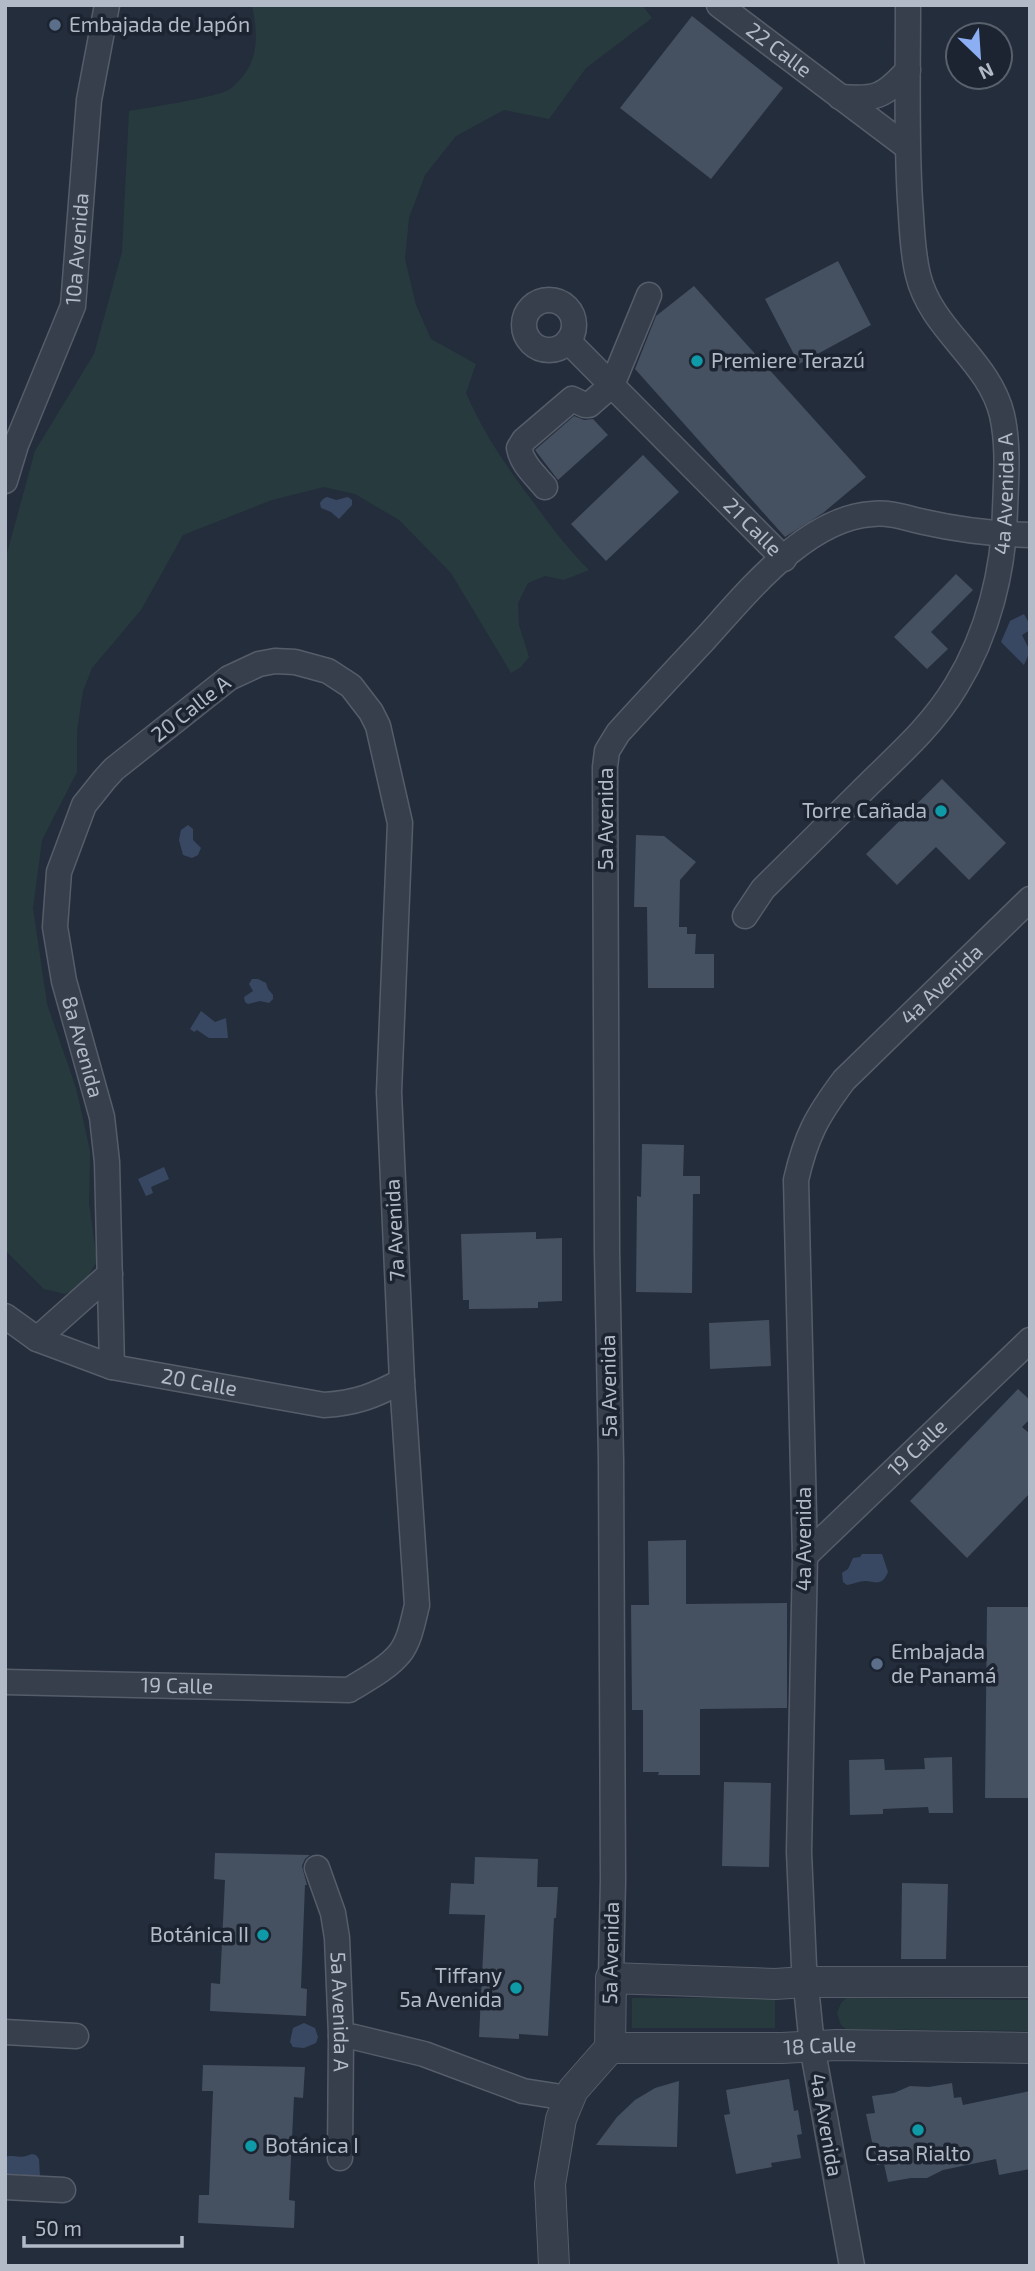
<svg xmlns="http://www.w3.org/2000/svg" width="1035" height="2271" font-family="'Exo 2',sans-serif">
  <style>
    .green { fill: #273b3e }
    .water { fill: #394862 }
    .building { fill: #455060 }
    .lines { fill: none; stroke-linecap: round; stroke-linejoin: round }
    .minor-casing { stroke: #565d6a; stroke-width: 27 }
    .tertiary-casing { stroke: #565d6a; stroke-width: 32 }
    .minor { stroke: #383f4c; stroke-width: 24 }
    .tertiary { stroke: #383f4c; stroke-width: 30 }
    .service-dot { fill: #5c6f8a; stroke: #1d2431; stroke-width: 2.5 }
    .culture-dot { fill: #0f9aa8; stroke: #1d2431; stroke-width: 2.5 }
    .labels { text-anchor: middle; stroke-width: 7; stroke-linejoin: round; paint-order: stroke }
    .poi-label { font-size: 21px; fill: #b3bac7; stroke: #1d2431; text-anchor: start }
    .street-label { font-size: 21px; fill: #b3bac7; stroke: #1d2431 }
  </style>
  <rect width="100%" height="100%" fill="#242d3b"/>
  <path class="green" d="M252 5H642L652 18 586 68 549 119 504 110 456 136 425 175 409 218 405 259 416 305 431 339 476 364 466 393C485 436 506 466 534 503 551 527 568 549 589 570L564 580 545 576 528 583 518 603 519 625 529 657 521 667 511 673 451 573 399 520 355 494 324 487 272 500 183 535 141 610 92 668 83 691 77 730V772L42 840 33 908 47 1004 76 1088 90 1151 89 1204 97 1261 83 1285 65 1294 44 1289 5 1250 6 557 35 451 94 354 122 252 129 111C146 108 220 97 230 89 259 66 259 39 252 5Z
    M632 1998H775V2028H632Z
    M846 1998 1030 2000V2031L846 2029 841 2025 837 2013 841 2003Z"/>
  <path class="water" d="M327 497 336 500 348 497 352 500V505L339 519 331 512 321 508 320 503 323 499Z
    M1024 614 1030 625V630L1022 635 1030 651 1024 665 1001 642 1010 621Z
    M188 825 193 829V840L201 848 198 855 192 858 183 855 179 840 181 830Z
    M252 979H258L266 983 268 989 273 995V999L269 1003 260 1001 248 1004 245 1002 244 997 253 991 249 984Z
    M201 1011 215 1022 226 1018 228 1038H209L197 1030 194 1032 190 1029Z
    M164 1167 169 1179 151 1187 153 1193 146 1196 138 1179Z
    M862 1554H882L888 1572C882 1586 877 1582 865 1581 859 1581 853 1584 847 1585L843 1582 842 1573 848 1569 853 1558 860 1557Z
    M304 2023 315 2028 318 2037 316 2043 304 2048 293 2047 290 2042 293 2028Z
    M32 2154 36 2155 39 2159 40 2178 29 2179 20 2174 5 2176V2157C14 2154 18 2160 32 2154Z"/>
  <path class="building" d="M692 16 783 88 711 179 620 108Z
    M838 261 871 325 799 364 765 299Z
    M694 286 866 477 823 513 785 537 635 369 656 316Z
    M574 416 584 420 593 419 608 435 558 480 535 450Z
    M643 455 679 492 606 561 571 524Z
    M956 574 973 590 931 632 948 649 927 669 894 637Z
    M942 779 1006 843 969 880 936 847 897 885 866 854Z
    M636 835 664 836 696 862 680 880 679 927H687V934H696L695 954H714V988H648L647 907H634Z
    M642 1144 684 1145 683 1176H700V1194H693L692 1293 636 1292 637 1196 641 1197Z
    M536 1232V1239L562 1238V1301L538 1302V1308L469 1309V1300H463L461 1234Z
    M769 1320 771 1366 710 1369 709 1323Z
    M1018 1389 1030 1400V1419L1022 1427 1030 1434V1493L967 1558 910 1501Z
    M686 1540V1604L787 1603V1708L700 1709V1775H658L659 1772H643V1710H632L631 1605H649L648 1541Z
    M987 1607H1030V1798H985Z
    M952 1757 953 1813H929L928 1807 883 1809V1814L850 1815 849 1760 884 1759 885 1770 925 1769 924 1758Z
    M724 1782 771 1783 769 1867 722 1866Z
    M215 1853 310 1855 305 1859 302 1866 307 1885H305L301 1988 307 1989 306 2016 210 2011 211 1983 220 1984 225 1880 214 1879Z
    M475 1857 538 1859 537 1887H558L556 1918H554L548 2036 519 2034V2039L479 2037 485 1915 449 1914 451 1883 474 1884Z
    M902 1883 948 1884 946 1959H901Z
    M203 2065 305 2067 303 2098 294 2097 289 2200 295 2201 294 2228 198 2223 199 2195H209L213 2091H202Z
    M789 2079 794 2111 798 2110 802 2134 797 2135 801 2158 771 2163 772 2167 736 2174 724 2115 730 2114 726 2090Z
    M679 2081 677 2147 596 2145 617 2117 635 2100 655 2088Z
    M952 2083 954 2098 961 2097 963 2105 1030 2091V2169L999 2175 996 2159 943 2170 927 2178H911L888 2182 884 2164 877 2165 866 2114 875 2113 872 2096 894 2093 910 2086 929 2087Z"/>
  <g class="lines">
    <g class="minor-casing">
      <g id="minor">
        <path id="s1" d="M719 5 907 147"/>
        <path d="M840 97C875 100 884 97 908 70"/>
        <circle cx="549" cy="325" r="25"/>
        <path id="s2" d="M568 341 784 559"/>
        <path id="s3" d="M5 481 16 445 73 306 89 100 107 5"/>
        <path d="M545 487C535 475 522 464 519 448L524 440 572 399 585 405H589L612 385 649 295"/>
        <path id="s4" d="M745 916 763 889C799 853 836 817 872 781 902 752 934 723 956 686 988 634 1004 570 1005 510 1006 478 1009 446 1002 415 989 360 931 330 918 275 912 251 912 226 910 201 906 136 908 71 908 5"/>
        <path id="s5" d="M5 1316 37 1339 112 1367 324 1405C356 1403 374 1396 402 1381"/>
        <path d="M37 1339 110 1274"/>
        <path id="s6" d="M805 1556 1030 1340"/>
        <path id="s7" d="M5 1682 349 1690C365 1680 387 1669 400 1653 410 1640 413 1621 417 1605L402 1381 389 1092 400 823 378 726 371 712 351 686 328 671 295 662 275 661 259 664 229 678 114 769 104 780 84 805 59 872 55 927 64 981 102 1117 107 1162 112 1367"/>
        <path id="s8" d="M317 1868 333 1913 337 1938 341 2036 340 2158"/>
        <path d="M611 1978 613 1880 611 1460 607 1251 605 767 607 751 618 733C647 701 676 670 705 639 747 593 806 518 872 514 890 512 906 518 924 522 959 530 994 534 1030 535"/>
        <path d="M5 2032 76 2036"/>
        <path d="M341 2036 354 2037 424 2054 523 2091 568 2098"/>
        <path d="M5 2187 63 2190"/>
        <path id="s9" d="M852 2266 812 2046 804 1966 799 1852 805 1556 796 1180C806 1136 817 1116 844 1080L1030 899"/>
      </g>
    </g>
    <g class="tertiary-casing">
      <g id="tertiary">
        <path id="s10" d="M610 2048H782L837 2045 1030 2048"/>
        <path d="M554 2266 550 2184 561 2119 573 2090 610 2048 611 1978 775 1984 805 1982H1030"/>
      </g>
    </g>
    <use href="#minor" class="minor"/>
    <use href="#tertiary" class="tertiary"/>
  </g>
  <g class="service-dot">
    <circle cx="55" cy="25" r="7"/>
    <circle cx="877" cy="1664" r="7"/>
  </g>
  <g class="culture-dot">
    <circle cx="697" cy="361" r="7"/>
    <circle cx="941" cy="811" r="7"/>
    <circle cx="263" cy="1935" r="7"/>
    <circle cx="516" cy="1988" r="7"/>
    <circle cx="918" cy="2130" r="7"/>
    <circle cx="251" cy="2146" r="7"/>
  </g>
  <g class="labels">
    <g class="poi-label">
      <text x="69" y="32">Embajada de Japón</text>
      <text x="711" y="368">Premiere Terazú</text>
      <text x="927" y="818" text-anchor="end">Torre Cañada</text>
      <text x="891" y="1659">Embajada<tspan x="891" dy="24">de Panamá</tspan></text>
      <text x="249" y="1942" text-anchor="end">Botánica II</text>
      <text x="502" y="1983" text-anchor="end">Tiffany<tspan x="502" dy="24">5a Avenida</tspan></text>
      <text x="265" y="2153">Botánica I</text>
      <text x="918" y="2161" text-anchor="middle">Casa Rialto</text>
    </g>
    <g class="street-label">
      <text dy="7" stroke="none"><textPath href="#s1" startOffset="75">22 Calle</textPath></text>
      <text dy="7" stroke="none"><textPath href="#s3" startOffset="245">10a Avenida</textPath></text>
      <text dy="7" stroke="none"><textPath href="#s4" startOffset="514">4a Avenida A</textPath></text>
      <text dy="7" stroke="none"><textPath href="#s2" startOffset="262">21 Calle</textPath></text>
      <text transform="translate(191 709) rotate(-38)" y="7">20 Calle A</text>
      <text transform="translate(606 819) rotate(-90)" y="7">5a Avenida</text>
      <text dy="7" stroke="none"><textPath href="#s9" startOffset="1339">4a Avenida</textPath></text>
      <text dy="7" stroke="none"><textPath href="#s7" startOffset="1964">8a Avenida</textPath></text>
      <text transform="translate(395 1230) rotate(-93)" y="7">7a Avenida</text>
      <text dy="7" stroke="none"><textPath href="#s5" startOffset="208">20 Calle</textPath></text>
      <text transform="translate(609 1386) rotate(-91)" y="7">5a Avenida</text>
      <text dy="7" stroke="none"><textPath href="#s6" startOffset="156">19 Calle</textPath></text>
      <text transform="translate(804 1539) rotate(-90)" y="7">4a Avenida</text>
      <text dy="7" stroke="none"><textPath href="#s7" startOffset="172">19 Calle</textPath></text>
      <text transform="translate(611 1953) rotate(-89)" y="7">5a Avenida</text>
      <text dy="7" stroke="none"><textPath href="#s8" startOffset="147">5a Avenida A</textPath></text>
      <text dy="7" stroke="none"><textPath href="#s10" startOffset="210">18 Calle</textPath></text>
      <text transform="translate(826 2125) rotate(80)" y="7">4a Avenida</text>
    </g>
  </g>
  <rect width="1035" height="2271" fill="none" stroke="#b3bac7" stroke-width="14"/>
  <g transform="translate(979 56) rotate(155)"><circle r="33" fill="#1d2431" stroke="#59606d" stroke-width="2"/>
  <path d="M0-5L12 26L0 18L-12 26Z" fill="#8caff3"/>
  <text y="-10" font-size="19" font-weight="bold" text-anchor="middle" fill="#b3bac7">N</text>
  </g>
  <path d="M24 2236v10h158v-10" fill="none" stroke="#b3bac7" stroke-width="3.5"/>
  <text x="35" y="2236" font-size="21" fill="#b3bac7" stroke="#1d2431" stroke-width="5" paint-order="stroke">50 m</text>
</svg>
